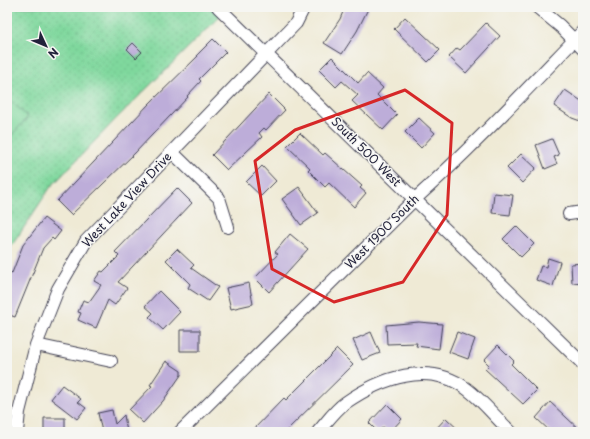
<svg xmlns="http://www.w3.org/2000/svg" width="590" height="439" font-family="'Playpen Sans',sans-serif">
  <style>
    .park { fill: url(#park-dots); stroke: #507d6c }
    .pitch { fill: #7fd89d; stroke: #507d6c }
    .building { fill: #bdadd9 }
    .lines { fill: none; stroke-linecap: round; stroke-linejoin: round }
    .minor-casing { stroke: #414052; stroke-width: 14 }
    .minor { stroke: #fff; stroke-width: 12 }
    .marked { fill: none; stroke: #d62828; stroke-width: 3; stroke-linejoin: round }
    .labels { text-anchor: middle; stroke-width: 3; stroke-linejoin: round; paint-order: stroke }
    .street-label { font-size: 12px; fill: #22223b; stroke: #f6f6f2 }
  </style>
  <defs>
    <pattern id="park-dots" width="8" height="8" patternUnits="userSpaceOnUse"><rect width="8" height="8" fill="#7fd89d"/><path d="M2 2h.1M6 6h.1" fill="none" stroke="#6db988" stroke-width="1.8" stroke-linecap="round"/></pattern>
  </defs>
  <rect width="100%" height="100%" fill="#f6f6f2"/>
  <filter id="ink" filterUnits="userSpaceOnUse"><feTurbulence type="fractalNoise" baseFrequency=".025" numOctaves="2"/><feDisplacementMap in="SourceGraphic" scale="8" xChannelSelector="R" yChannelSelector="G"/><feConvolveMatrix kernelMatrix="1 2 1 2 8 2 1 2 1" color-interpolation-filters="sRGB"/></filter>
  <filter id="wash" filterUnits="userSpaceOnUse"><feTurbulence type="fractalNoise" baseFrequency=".012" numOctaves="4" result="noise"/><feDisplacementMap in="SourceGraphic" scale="16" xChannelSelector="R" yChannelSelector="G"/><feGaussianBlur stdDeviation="0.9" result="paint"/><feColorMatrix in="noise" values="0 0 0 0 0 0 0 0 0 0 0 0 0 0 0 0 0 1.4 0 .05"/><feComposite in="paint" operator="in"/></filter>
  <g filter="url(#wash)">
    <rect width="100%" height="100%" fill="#efead5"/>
    <path class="park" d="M7 7H229L114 121 50 188 7 253Z"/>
    <path class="pitch" d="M7 98 28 117 7 140Z"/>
    <g id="blocks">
      <path class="building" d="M345 7H369L357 31 342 54 324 43 340 19Z
        M405 17 440 50 428 62 394 29Z
        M486 23 500 36 466 73 449 57 457 48 460 50Z
        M213 39 226 52 199 79 201 81 187 96 188 97 135 153 71 215 57 201 149 104 198 56 197 55Z
        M133 43 142 52 136 58 127 49Z
        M332 57 358 83 367 73 383 88 377 95 397 115 383 130 352 101 358 95 342 81 336 87 319 70Z
        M565 90 583 102V122L572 118 554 106Z
        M269 94 285 110 266 130 264 128 259 133 262 137 227 170 212 155Z
        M419 118 435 133 421 148 405 132Z
        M300 133 323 155 325 153 362 186 360 188 366 193 354 207 329 183 325 187 308 170 310 168 287 146Z
        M552 139 559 155 554 157 557 164 545 169 536 145Z
        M521 154 536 168 522 183 507 168Z
        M262 166 276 181 261 196 246 182Z
        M299 187 318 213 301 225 282 199Z
        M177 188 192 203 118 282 127 288 115 305 108 300 96 328 78 320 81 313 78 312 83 300 89 302 101 285 94 281 101 271 103 272 119 256 115 252Z
        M494 193 513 195 510 215 492 213Z
        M44 218 61 231 54 240 52 238 43 248 15 317 7 314V280L11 272 12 273 23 245Z
        M516 226 534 244 521 257 503 239Z
        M290 234 308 249 269 292 255 278 278 254 275 252Z
        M177 249 194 265 191 268 218 287 208 301 188 288 190 284 166 260Z
        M548 258 560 262 553 286 536 280 541 266 546 267Z
        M583 263V282L572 283 571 264Z
        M249 283 253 304 231 309 226 288Z
        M159 291 180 312 163 330 149 317 153 313 145 306Z
        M419 322 442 324 439 349 416 346 417 343 387 344 386 325Z
        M180 330H200V351H180Z
        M371 332 380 353 362 360 353 340Z
        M457 332 475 339 468 359 449 352Z
        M498 345 514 361 511 364 537 390 523 404 485 369 489 365 484 360Z
        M337 349 353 365 285 432H251L284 398 286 400Z
        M166 361 181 371V375L163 401 143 423 129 410 152 386 150 385Z
        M62 385 81 399 78 402 86 408 77 419 51 399Z
        M550 402 582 432H551L536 418Z
        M387 404 402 419 390 432 383 427 378 432 369 423Z
        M112 410 115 424 124 415 127 432H102L98 413Z
        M44 418H65V432H44Z
        M446 418 461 432H433Z"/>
    </g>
  </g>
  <g filter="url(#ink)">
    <use href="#blocks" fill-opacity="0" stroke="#414052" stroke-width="1"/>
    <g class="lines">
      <g class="minor-casing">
        <path id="minor" d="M218 7 583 364
          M537 7 560 26 583 49
          M172 152 219 198 228 227
          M569 214 583 212
          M36 345 111 361
          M17 432 19 412 36 345 58 289 86 241 296 23 304 7
          M180 432 414 200C473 147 527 89 583 31
          M318 432C326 423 335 410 345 403 381 378 428 360 467 389 483 401 496 418 511 432"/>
      </g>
      <use href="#minor" class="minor"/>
    </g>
  </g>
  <path class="marked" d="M405 90 452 123 447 215 403 282 334 302 272 269 255 161 295 130Z"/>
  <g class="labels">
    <g class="street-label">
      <text transform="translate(366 152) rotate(45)" y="4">South 500 West</text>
      <text transform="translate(127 200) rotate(-47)" y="4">West Lake View Drive</text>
      <text transform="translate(382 232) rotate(-45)" y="4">West 1900 South</text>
    </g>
  </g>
  <rect width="590" height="439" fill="none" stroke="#f6f6f2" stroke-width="24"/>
  <g transform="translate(46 46) rotate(134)" stroke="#f6f6f2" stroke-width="3" paint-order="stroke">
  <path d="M0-3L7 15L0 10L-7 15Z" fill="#22223b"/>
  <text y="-6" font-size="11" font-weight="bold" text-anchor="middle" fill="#22223b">N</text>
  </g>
</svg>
